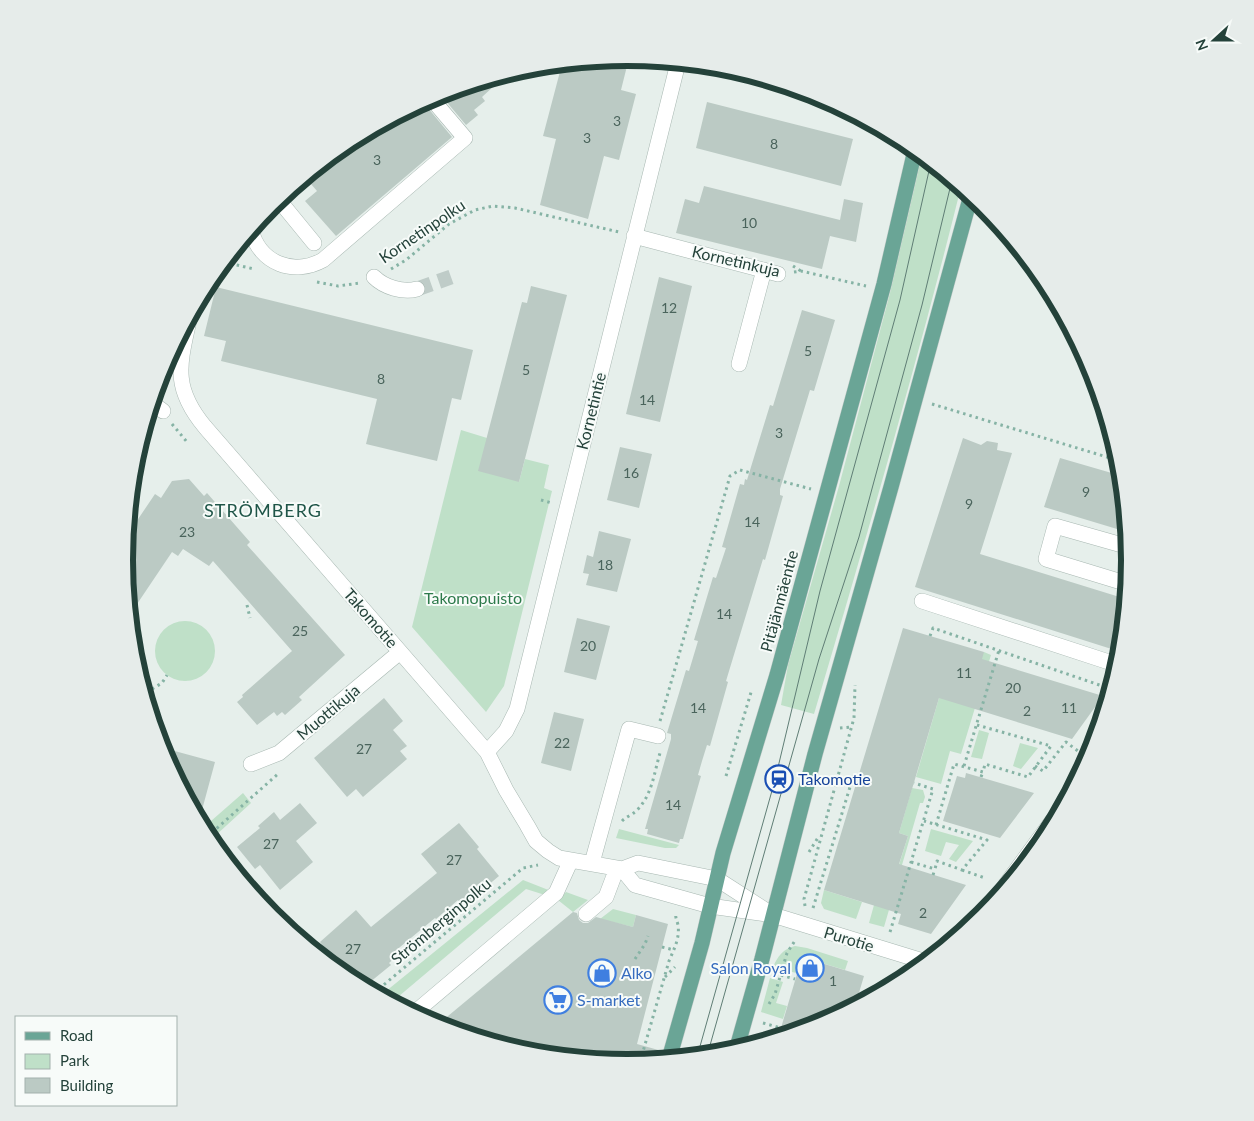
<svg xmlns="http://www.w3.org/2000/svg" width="1254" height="1121" font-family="Lato,sans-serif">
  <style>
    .green { fill: #bfe0c8 }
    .building { fill: #bbcac4 }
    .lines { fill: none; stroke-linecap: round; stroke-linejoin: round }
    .minor-tunnel { stroke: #bfccc8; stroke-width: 15; stroke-dasharray: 15 8; stroke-linecap: butt }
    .minor-casing { stroke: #a8b8b2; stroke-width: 16 }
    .major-casing { stroke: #c2cac8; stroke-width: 16 }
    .path { stroke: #86b3a5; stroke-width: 3; stroke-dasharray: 2.5 4; stroke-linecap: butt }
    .minor { stroke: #fff; stroke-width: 15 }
    .major { stroke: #6aa596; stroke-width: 15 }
    .tram { stroke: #5f7d75; stroke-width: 1 }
    .labels { text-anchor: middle; stroke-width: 4; stroke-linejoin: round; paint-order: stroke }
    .number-label { font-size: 14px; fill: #4a645c }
    .street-label { font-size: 16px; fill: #24423a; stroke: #f7fbf9 }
    .park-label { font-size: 16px; fill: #2d7a4b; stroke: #f7fbf9 }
    .transit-label { font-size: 16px; fill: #164399; stroke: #f7fbf9; text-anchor: start }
    .shop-label { font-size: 16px; fill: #366cbe; stroke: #f7fbf9; text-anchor: start }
    .neighbourhood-label { font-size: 18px; letter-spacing: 1px; fill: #1f5548; stroke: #f7fbf9 }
    .rim { fill: none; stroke: #24423a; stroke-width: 6 }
  </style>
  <rect width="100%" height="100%" fill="#e6efeb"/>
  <path class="green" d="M922 155 961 187C917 364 866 539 814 714L781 705 788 665 839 486 890 293Z
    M461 430 487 438 519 482 525 459 549 465 544 488 552 491 504 686 486 712 412 627Z
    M155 651a30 30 0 1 1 60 0a30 30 0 1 1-60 0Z
    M984 652 991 655 961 754 950 751 941 784 916 777 939 698Z
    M979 730 989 733 982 759 971 757Z
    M1020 743 1038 748 1021 769 1013 766Z
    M912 788 923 790 925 797 923 803H920L884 927 869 923 874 905 892 887 908 836 899 833Z
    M243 793 251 803 215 836 308 946 271 916 209 840 203 828Z
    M619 829 679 845 676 848H665L616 838Z
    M931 829 973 841 956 862 949 859 959 845 946 842 941 856 925 851Z
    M523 880 551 891 545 895 526 889 392 1002 380 996Z
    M824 890 862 902 856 919 824 909 821 903Z
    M566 892 588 900 573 912 558 900Z
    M613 909 636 915 633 927 600 919Z
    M795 946 807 948 848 961 845 970 805 958 800 974 773 967C778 956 783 949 795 946Z
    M770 978 783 982 776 1003 787 1006 783 1019 761 1012Z"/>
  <path class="building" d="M629 58 621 90 636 94 619 160 604 156 588 219 540 205 556 139 543 136 562 64Z
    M508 73 482 97 485 101 474 110 478 115 466 125 440 94Z
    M423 102 452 137 336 236 305 201 317 191 305 177 348 142Z
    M707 102 853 139 841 186 696 148Z
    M704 186 840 220 844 199 863 203 856 242 830 236 822 269 676 233 685 199 699 203Z
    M659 277 692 286 660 422 626 414Z
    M531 286 567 295 519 482 478 471 522 302 527 303Z
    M216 287 473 350 461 400 452 398 437 461 366 444 377 399 221 361 226 341 204 336Z
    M802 310 835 320 814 391 810 390 780 489V495L783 496 765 560 763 559 726 681 728 682 710 746 707 745 702 761 698 775 701 776 683 839H680L679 843 647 834 648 829H645L671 739V734L667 733 686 670 689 671 698 641 694 640 713 577 716 578 726 548 722 547 740 484 744 485 745 479 747 480 770 405 773 406Z
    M963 438 981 445 987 441 998 443 997 450 1012 453 980 554 1126 599 1121 652 915 587Z
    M620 447 652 454 639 508 607 500Z
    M1060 458 1122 476 1127 532 1044 507Z
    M189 479 204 496 207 493 250 542 247 545 345 655 299 697 302 700 285 715 282 712 277 716 274 712 257 725 237 702 243 697 242 695 292 651 213 561 209 566 183 549 178 556 172 552 129 616 124 560 126 537 155 494 161 498 172 481Z
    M599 531 631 539 617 592 586 585 589 574 583 573 587 555 593 557Z
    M577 618 610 626 596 680 564 672Z
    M903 628 984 652 982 659 1103 696 1072 739 939 698 899 833 908 836 899 864 966 885 931 934 898 924 901 914 824 890Z
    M384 698 403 721 393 730 407 746 400 751 407 759 363 797 356 789 347 797 314 758Z
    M554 712 584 719 571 771 541 763Z
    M160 747 215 762 199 821 162 753Z
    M966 773 1034 793 1000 838 943 821 957 776 965 778Z
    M300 803 317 823 296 841 313 862 280 890 260 865 255 869 237 847 260 828 258 826 274 812 280 820Z
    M459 823 479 847 477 849 499 876 463 906 458 900 436 919 435 918 394 952 397 956 389 963 391 965 364 987 361 986 341 962 338 964 320 942 356 910 371 927 437 873 421 854Z
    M573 912 577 913 579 920 583 923H588L596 917 633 927 636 915 668 924 637 1044 662 1051 660 1060 627 1064 529 1054 436 1026Z
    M805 958 864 976 855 1006 819 1025 778 1038 797 974H800Z"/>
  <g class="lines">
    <path class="minor-tunnel" d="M417 289 451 277"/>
    <g class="minor-casing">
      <path id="minor" d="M278 199 314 243
        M251 230C260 264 294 276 323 260L465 138 431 98
        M634 236 778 274
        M374 277C384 287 403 293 417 289
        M190 316C180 363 171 386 205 427L487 752 506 790 527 825 536 841 548 851 559 858 622 869 638 863 717 879 773 915
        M739 364 764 270
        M152 403 163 411
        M1128 584 1046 559 1055 526 1129 547
        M922 601 1118 665
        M487 752 506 731 517 709 678 63
        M251 764 279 753 400 652
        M592 863 629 729 658 736
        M622 869 635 885 710 906 773 915 926 962
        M586 914 606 897 617 868
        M982 917 1066 802
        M413 1014 556 893 571 860"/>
    </g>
    <g class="major-casing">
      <path id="major" d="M736 1051 762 959 815 754 891 487 971 195
        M669 1059 702 943 723 853 777 675 884 284 915 150"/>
    </g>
    <path class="path" d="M224 262 254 269
      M793 266 801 271
      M391 269 406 260 449 224 475 210 493 206 515 208 619 232
      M794 272 801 271 866 286
      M317 282 338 286 360 283
      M932 404 1120 461
      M172 424 187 442
      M541 500 552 503
      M247 605 250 618
      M930 636 933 628 1111 689
      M152 689 162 683 167 675
      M660 721 730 476 740 470 811 489
      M840 728 852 727
      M964 766 999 650
      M1035 766 1043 771 1066 742 1078 751
      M726 776 752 689
      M981 777 983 772
      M622 821C626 817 631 815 635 812 652 797 654 773 660 753
      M936 825 954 764 983 772 985 764 1028 777 1051 746 977 725
      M207 837 279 773
      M809 852 819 836
      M911 862 935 869 937 861 962 870 987 840 924 821
      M962 870 985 878
      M933 875 935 869
      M805 906 804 899 854 718 855 685
      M813 908 854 774
      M890 932 933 789 914 783
      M662 947 674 950
      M635 959 645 944 648 936
      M781 975 795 979
      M665 977 675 967
      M374 993 523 868 538 865
      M769 1004 775 994 787 953 796 939
      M763 1023 781 1028
      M759 1038 767 1041
      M640 1062 669 961C674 949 680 938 678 925 677 920 675 918 676 913"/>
    <use href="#minor" class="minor"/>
    <use href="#major" class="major"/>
    <path class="tram" d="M707 1056 819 659 859 537 873 485 922 305 952 180
      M697 1057 775 780 820 591 900 300 931 162"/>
  </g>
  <defs>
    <g id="station-ring" transform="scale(1.4375)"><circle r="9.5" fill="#f7fbf9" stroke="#1a4fb4" stroke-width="1.5"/><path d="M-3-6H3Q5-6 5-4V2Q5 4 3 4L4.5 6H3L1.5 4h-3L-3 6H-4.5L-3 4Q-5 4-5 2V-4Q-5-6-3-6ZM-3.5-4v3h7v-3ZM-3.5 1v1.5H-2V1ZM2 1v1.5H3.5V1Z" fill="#1a4fb4"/></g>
    <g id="shop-ring" transform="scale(1.4375)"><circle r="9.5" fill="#f7fbf9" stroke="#3f7fe0" stroke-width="1.5"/><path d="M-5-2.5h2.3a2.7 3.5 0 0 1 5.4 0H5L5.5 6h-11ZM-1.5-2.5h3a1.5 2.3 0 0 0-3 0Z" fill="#3f7fe0"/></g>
    <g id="supermarket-ring" transform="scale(1.4375)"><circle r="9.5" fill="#f7fbf9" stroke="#3f7fe0" stroke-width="1.5"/><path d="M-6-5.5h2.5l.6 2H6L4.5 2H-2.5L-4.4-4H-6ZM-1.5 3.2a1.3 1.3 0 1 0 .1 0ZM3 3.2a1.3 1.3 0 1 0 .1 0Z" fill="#3f7fe0"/></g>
  </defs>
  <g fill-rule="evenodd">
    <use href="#station-ring" x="779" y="779"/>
    <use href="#shop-ring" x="810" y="968"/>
    <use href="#shop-ring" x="602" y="973"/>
    <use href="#supermarket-ring" x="558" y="1000"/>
  </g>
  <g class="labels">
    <g class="number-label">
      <text x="617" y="126">3</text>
      <text x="587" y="143">3</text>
      <text x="774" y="149">8</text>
      <text x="377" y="165">3</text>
      <text x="749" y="228">10</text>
      <text x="669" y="313">12</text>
      <text x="808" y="356">5</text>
      <text x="526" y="375">5</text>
      <text x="381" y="384">8</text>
      <text x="647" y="405">14</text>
      <text x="779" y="438">3</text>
      <text x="631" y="478">16</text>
      <text x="1086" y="497">9</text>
      <text x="969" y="509">9</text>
      <text x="752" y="527">14</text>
      <text x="187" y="537">23</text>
      <text x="605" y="570">18</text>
      <text x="724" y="619">14</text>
      <text x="300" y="636">25</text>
      <text x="588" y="651">20</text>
      <text x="964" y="678">11</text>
      <text x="1013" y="693">20</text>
      <text x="698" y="713">14</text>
      <text x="1069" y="713">11</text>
      <text x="1027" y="716">2</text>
      <text x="562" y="748">22</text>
      <text x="364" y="754">27</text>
      <text x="673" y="810">14</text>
      <text x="271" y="849">27</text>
      <text x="454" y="865">27</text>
      <text x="923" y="918">2</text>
      <text x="353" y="954">27</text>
      <text x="833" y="986">1</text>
    </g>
    <g class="street-label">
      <text transform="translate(422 231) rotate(-34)" y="6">Kornetinpolku</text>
      <text transform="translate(736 261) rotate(13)" y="6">Kornetinkuja</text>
      <text transform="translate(591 411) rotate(-76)" y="6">Kornetintie</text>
      <text transform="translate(779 601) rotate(-75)" y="6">Pitäjänmäentie</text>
      <text transform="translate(371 618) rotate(49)" y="6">Takomotie</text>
      <text transform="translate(328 712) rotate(-40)" y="6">Muottikuja</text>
      <text transform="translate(441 921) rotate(-40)" y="6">Strömberginpolku</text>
      <text transform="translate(849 939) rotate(17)" y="6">Purotie</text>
    </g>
    <g class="park-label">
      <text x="473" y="604">Takomopuisto</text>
    </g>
    <g class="transit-label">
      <text x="798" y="785">Takomotie</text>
    </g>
    <g class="shop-label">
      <text x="791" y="974" text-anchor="end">Salon Royal</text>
      <text x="621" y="979">Alko</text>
      <text x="577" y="1006">S-market</text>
    </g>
    <g class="neighbourhood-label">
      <text x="263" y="517">STRÖMBERG</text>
    </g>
  </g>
  <path d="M0 0H1254V1121H0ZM133 560a494 494 0 1 1 988 0a494 494 0 1 1-988 0Z" fill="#e6ecea" fill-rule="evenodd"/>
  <path class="rim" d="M133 560a494 494 0 1 1 988 0a494 494 0 1 1-988 0Z"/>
  <rect x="15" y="1016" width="162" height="90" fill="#f7fbf9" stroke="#a3b1ad"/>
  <rect x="25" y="1032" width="25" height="8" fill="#6aa596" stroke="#a3b1ad"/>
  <text x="60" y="1041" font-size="15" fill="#24423a">Road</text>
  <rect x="25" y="1054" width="25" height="15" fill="#bfe0c8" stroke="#a3b1ad"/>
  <text x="60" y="1066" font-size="15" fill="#24423a">Park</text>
  <rect x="25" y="1078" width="25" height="15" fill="#bbcac4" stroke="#a3b1ad"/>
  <text x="60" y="1091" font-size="15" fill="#24423a">Building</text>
  <g transform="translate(1214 40) rotate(249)" stroke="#f7fbf9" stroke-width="4" paint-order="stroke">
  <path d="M0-4L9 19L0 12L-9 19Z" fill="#24423a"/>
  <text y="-8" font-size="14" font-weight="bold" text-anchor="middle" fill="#24423a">N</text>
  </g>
</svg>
